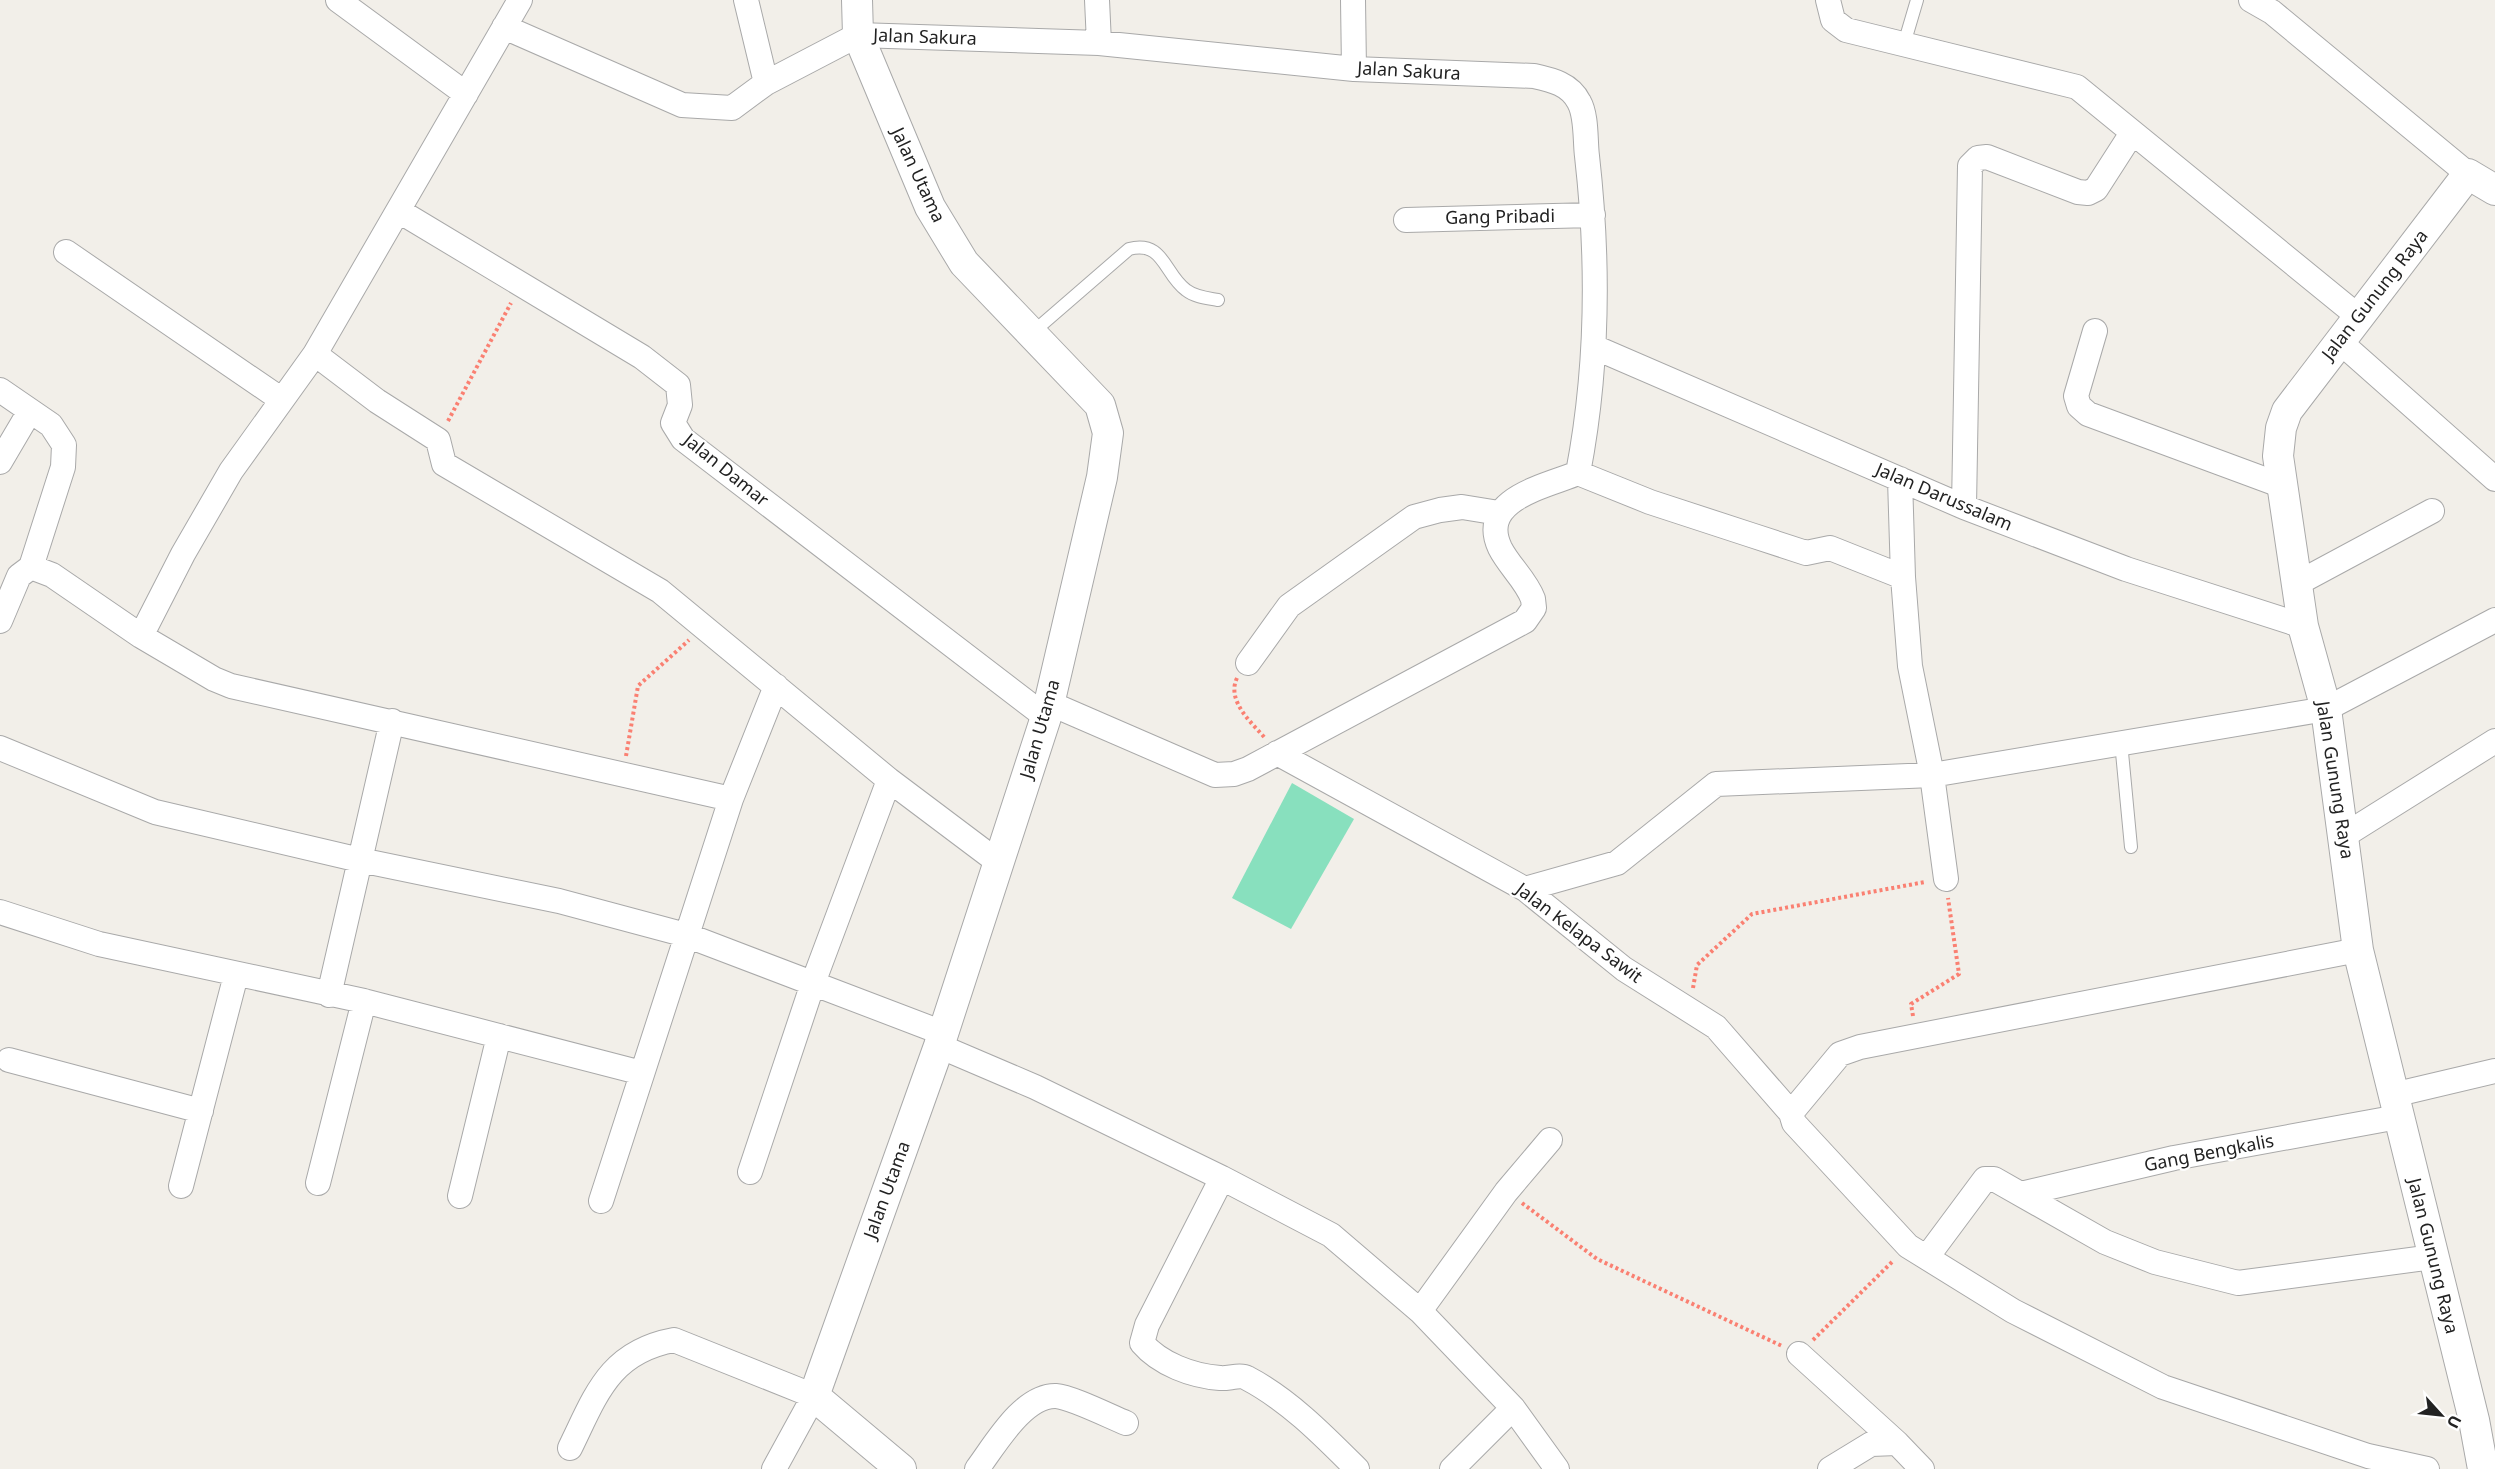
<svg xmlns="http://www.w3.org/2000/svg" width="2495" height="1469" font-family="'Noto Sans',sans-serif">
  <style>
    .pitch { fill: #88e0be }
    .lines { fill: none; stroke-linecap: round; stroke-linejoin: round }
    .service-casing { stroke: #a9a9a9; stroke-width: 14 }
    .minor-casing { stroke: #a9a9a9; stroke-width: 26 }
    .tertiary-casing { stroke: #a9a9a9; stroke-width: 32 }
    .path { stroke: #fa8072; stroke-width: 4; stroke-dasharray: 3 3; stroke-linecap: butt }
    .service { stroke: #fff; stroke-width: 12 }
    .minor { stroke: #fff; stroke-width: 24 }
    .tertiary { stroke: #fff; stroke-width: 30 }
    .labels { text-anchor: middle; stroke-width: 4.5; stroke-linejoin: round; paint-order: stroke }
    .street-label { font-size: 18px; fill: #222; stroke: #fff }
  </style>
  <rect width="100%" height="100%" fill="#f2efe9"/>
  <path class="pitch" d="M1292 783 1354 819 1291 929 1232 898Z"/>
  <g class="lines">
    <g class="service-casing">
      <path id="service" d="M1904 44 1917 0
        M1032 333 1129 249C1164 240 1164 274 1186 290 1195 297 1207 298 1218 300
        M2121 742 2131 847"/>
    </g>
    <g class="minor-casing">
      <path id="minor" d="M338 0 466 94
        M520 0 315 354 231 471 183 554 141 636 214 679 231 686 731 799
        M746 0 766 83
        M1097 0 1099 43
        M1353 0 1354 69
        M1828 0 1833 20 1846 30 2077 87 2359 317
        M2251 0 2272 12 2468 174
        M504 27 682 105 732 108 766 83 858 35 1099 43 1354 69 1534 76C1552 80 1570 84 1579 102 1587 116 1585 141 1587 156 1599 262 1598 369 1578 473
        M399 211 642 357 678 385 680 405 673 423 683 439 1046 717
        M1406 220 1593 215
        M66 252 282 400
        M2095 331 2076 396 2079 406 2088 414 2280 485
        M2339 341 2495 479
        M1594 347 1964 507 2126 569 2303 626
        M315 354 377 401 438 440 444 464 660 591 889 780 998 862
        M0 390 51 425 64 445 63 467 31 567
        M0 462 30 411
        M1900 479 1903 577 1910 666 1932 775 1946 879
        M1964 507 1970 166 1978 158 1987 157 2078 192 2088 193 2096 189 2132 133
        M2298 583 2432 511
        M0 621 19 576 31 567 52 575 141 636
        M1248 663 1289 606 1414 517 1440 510 1462 507 1499 513
        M1049 703 1215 775 1234 774 1248 769 1525 621 1534 608 1533 599C1526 580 1509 566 1500 548 1477 499 1547 486 1578 473L1650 502 1751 535 1806 553 1830 548 1903 577
        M0 748 155 812 360 860 559 901 686 935 943 1033
        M1277 753 1525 889 1624 969 1716 1027 1791 1113 1794 1123 1908 1246 2013 1311 2163 1387 2368 1456 2427 1469
        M2345 835 2495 741
        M1525 889 1617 863 1716 784 1932 775 2326 709 2495 620
        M0 912 99 944 364 1001 642 1073
        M329 995 392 721
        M939 1046 1035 1087 1222 1178 1331 1235 1420 1311 1513 1408 1557 1469
        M9 1060 201 1111
        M2393 1095 2495 1071
        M1791 1113 1840 1054 1860 1047 2358 950
        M750 1172 813 983 889 780
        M1222 1178 1147 1325 1142 1343C1160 1364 1192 1376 1220 1378 1228 1379 1240 1374 1247 1378 1289 1400 1324 1436 1357 1469
        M318 1183 364 1001
        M181 1186 236 975
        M2021 1194 2174 1158 2398 1117
        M460 1196 499 1036
        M601 1201 731 799 776 686
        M1927 1257 1985 1179H1994L2105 1242 2155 1262 2238 1283 2433 1257
        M1420 1311 1506 1192 1550 1140
        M1799 1354 1897 1443 1871 1444 1830 1469
        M1897 1443 1922 1469
        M570 1448C596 1395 609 1352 674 1340L814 1396 774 1469
        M977 1469C995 1445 1023 1395 1056 1396 1071 1397 1111 1417 1126 1423
        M1452 1469 1513 1408"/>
    </g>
    <g class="tertiary-casing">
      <path id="tertiary" d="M857 0 858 35 930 207 964 263 1100 405 1108 433 1102 477 1046 717 939 1046 814 1396 901 1469
        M2483 1469 2474 1420 2358 950 2326 709 2303 626 2278 456 2281 428 2287 411 2468 174 2495 190"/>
    </g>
    <path class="path" d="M448 421 511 303
      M1237 678C1226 701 1252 723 1265 738
      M626 756 638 686 689 640
      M1693 988 1697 965 1752 914 1925 882
      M1913 1016 1911 1004 1959 974 1948 898
      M1522 1203 1597 1259 1782 1346
      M1813 1340 1893 1261"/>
    <use href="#service" class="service"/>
    <use href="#minor" class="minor"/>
    <use href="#tertiary" class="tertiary"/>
  </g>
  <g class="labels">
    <g class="street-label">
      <text transform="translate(925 37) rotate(2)" y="6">Jalan Sakura</text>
      <text transform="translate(1409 71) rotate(3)" y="6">Jalan Sakura</text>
      <text transform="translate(918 175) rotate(65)" y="6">Jalan Utama</text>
      <text transform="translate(1500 217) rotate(-1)" y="6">Gang Pribadi</text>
      <text transform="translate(2375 295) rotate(-52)" y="6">Jalan Gunung Raya</text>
      <text transform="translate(726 470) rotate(39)" y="6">Jalan Damar</text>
      <text transform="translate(1944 497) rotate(23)" y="6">Jalan Darussalam</text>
      <text transform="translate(1040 729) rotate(-74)" y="6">Jalan Utama</text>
      <text transform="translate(2335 780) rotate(81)" y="6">Jalan Gunung Raya</text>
      <text transform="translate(1579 933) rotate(37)" y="6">Jalan Kelapa Sawit</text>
      <text transform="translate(2209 1153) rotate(-11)" y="6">Gang Bengkalis</text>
      <text transform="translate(887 1190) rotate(-70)" y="6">Jalan Utama</text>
      <text transform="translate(2433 1256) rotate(76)" y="6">Jalan Gunung Raya</text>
    </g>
  </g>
  <g transform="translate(2441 1415) rotate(117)" stroke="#ffffff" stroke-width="4.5" paint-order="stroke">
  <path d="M0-4.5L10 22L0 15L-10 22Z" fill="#222222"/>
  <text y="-9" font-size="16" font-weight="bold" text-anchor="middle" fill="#222222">U</text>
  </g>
</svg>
